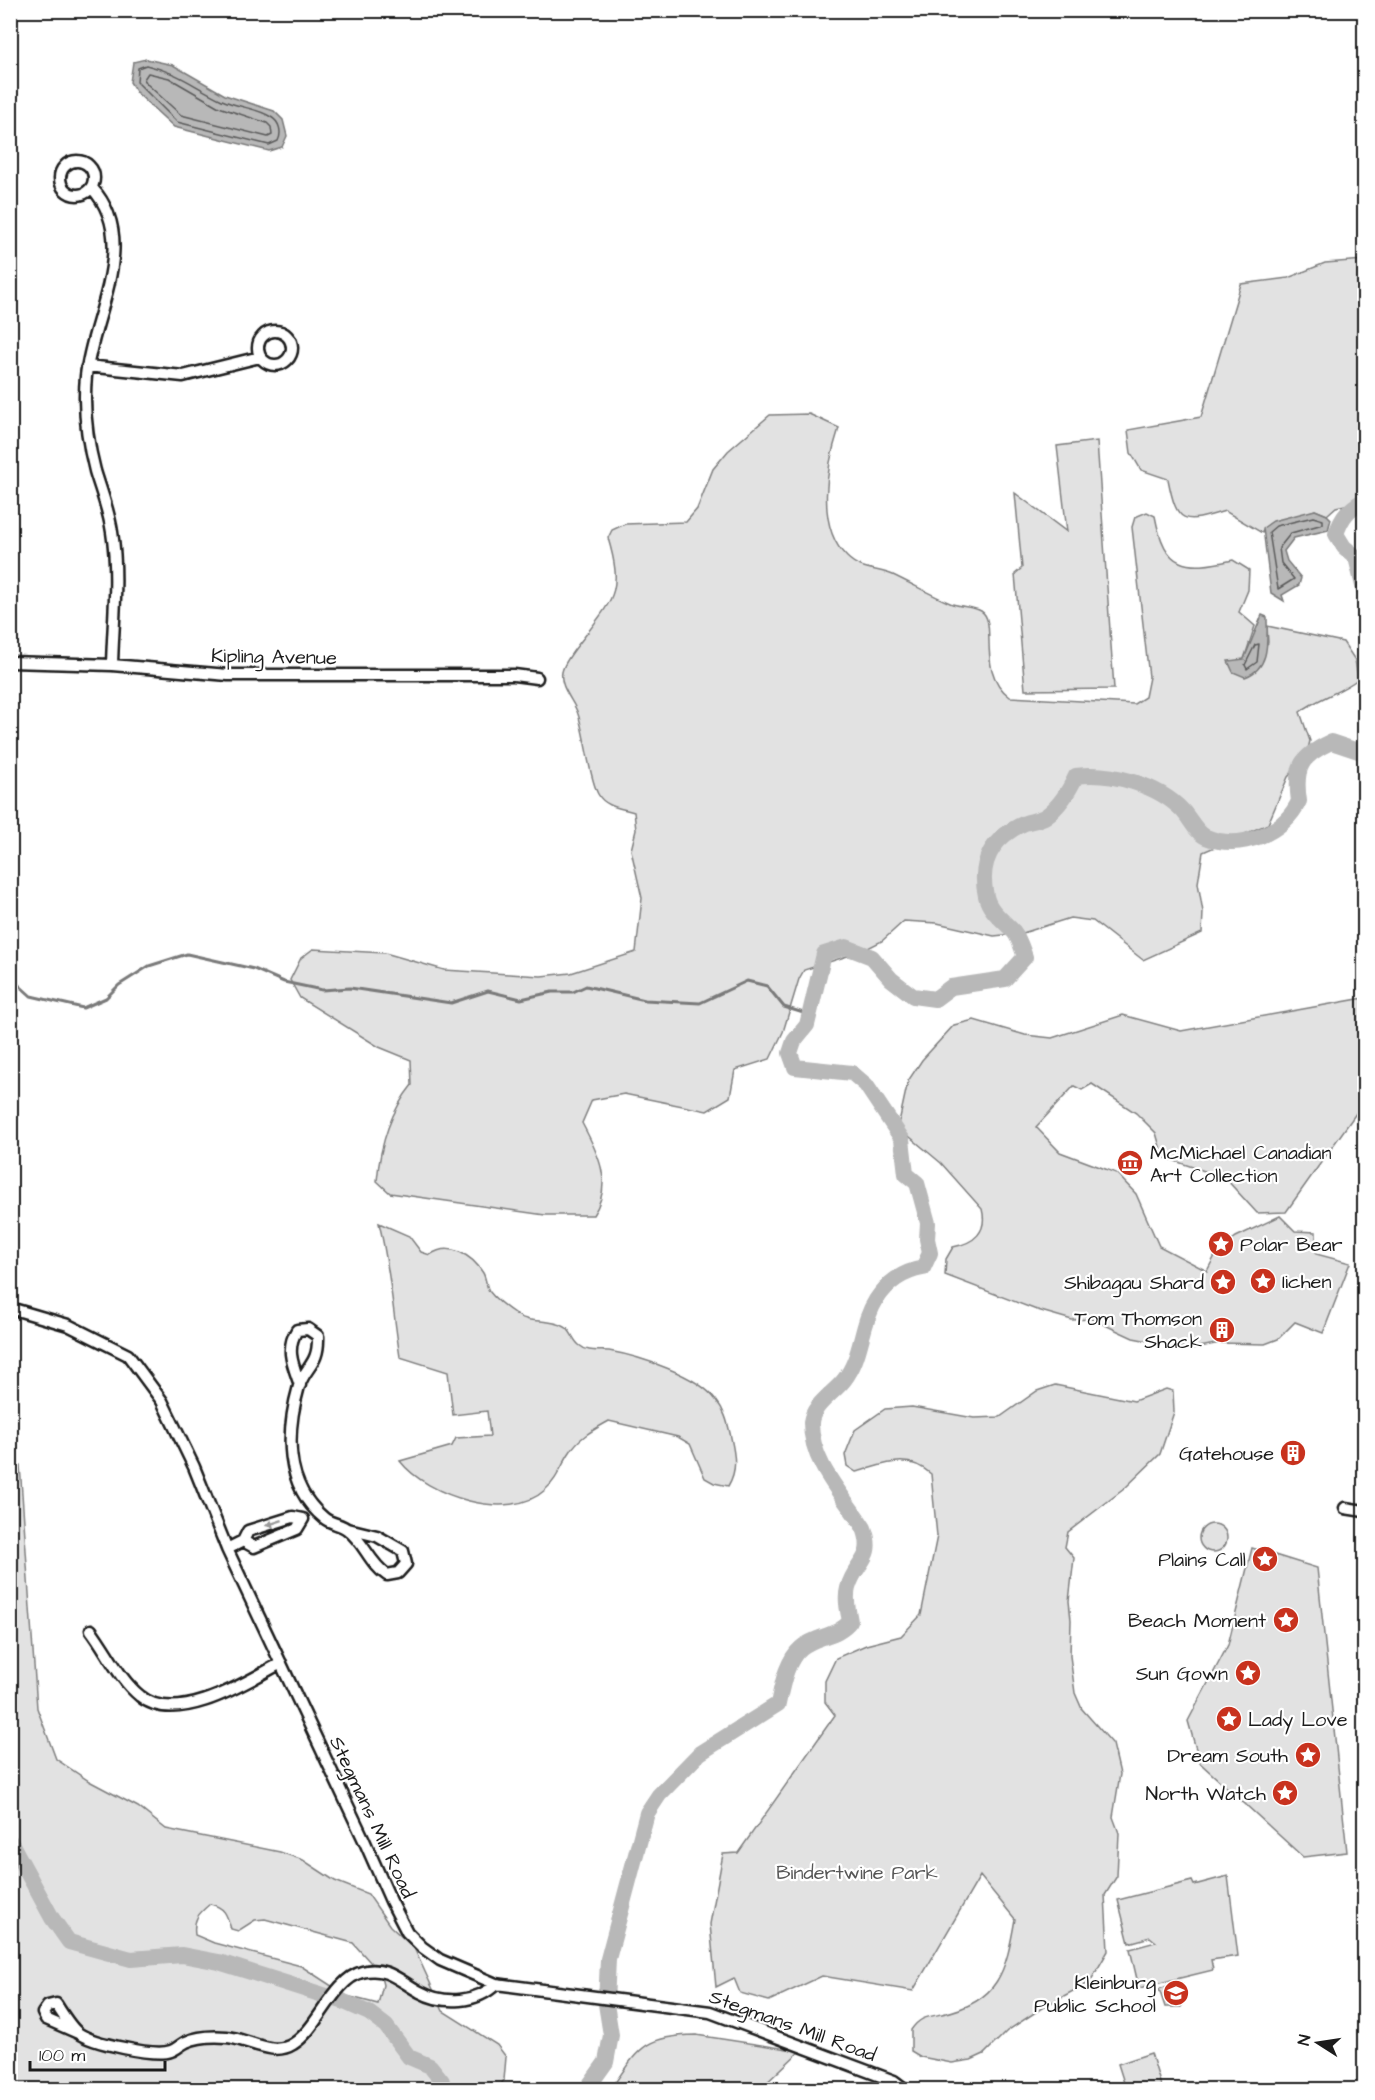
<svg xmlns="http://www.w3.org/2000/svg" width="1375" height="2100" font-family="'Architects Daughter',sans-serif">
  <style>
    .green { fill: #e2e2e2; stroke: #7f7f7f; stroke-width: 1.5; fill-rule: evenodd }
    .water { fill: #b8b8b8; stroke: #7a7a7a; stroke-width: 1.5 }
    .lines { fill: none; stroke-linecap: round; stroke-linejoin: round }
    .shore { stroke: #5a5a5a; stroke-width: 1.5 }
    .stream { stroke: #7a7a7a; stroke-width: 3 }
    .river { stroke: #b8b8b8; stroke-width: 16 }
    .minor-casing { stroke: #1c1c1c; stroke-width: 15 }
    .minor { stroke: #fff; stroke-width: 10 }
    .oneway { fill: #999 }
    .labels { text-anchor: middle; stroke-width: 4.5; stroke-linejoin: round; paint-order: stroke }
    .street-label { font-size: 20px; fill: #1c1c1c; stroke: #fff }
    .poi-label { font-size: 20px; fill: #1c1c1c; stroke: #fff; text-anchor: end }
    .park-label { font-size: 20px; fill: #575757; stroke: #fff }
  </style>
  <rect width="100%" height="100%" fill="#fff"/>
  <filter id="ink" filterUnits="userSpaceOnUse"><feTurbulence type="fractalNoise" baseFrequency=".0167" numOctaves="2"/><feDisplacementMap in="SourceGraphic" scale="12" xChannelSelector="R" yChannelSelector="G"/><feConvolveMatrix kernelMatrix="1 2 1 2 8 2 1 2 1" color-interpolation-filters="sRGB"/></filter>
  <g filter="url(#ink)">
    <path class="green" d="M1364 260V501L1336 507 1327 515 1315 510 1264 528 1262 533 1225 511C1183 524 1177 525 1168 479L1141 470 1131 453 1128 430 1201 417 1241 284 1288 278 1325 263Z
      M809 414 839 428C827 465 815 526 847 557 861 571 877 568 893 575 912 584 931 595 950 603 959 607 973 606 981 611 999 622 975 671 1010 697L1134 704 1145 697 1149 677 1132 527 1135 517 1147 512 1155 516C1165 569 1185 571 1233 560L1249 570 1248 590 1239 612 1255 626 1244 659 1233 672 1268 643 1267 626 1343 642 1355 660 1358 679C1340 693 1318 698 1300 712L1310 741 1306 757 1288 777 1268 824 1203 852 1198 883 1203 912 1202 933 1143 960 1093 921 1070 918 1023 933 994 936 937 923 904 921 882 941 860 952 804 970 799 979 783 1032 770 1059 735 1070 730 1097 707 1111 624 1094 592 1100 582 1123C598 1153 614 1184 593 1215H545L390 1193 377 1181C380 1146 390 1112 412 1085L411 1060 379 1047 300 998 290 980 301 958 313 949 385 953 444 970 541 976 571 973 636 952 642 898 631 850 636 830 634 812C621 808 605 807 598 794 589 777 585 735 578 714 574 701 559 687 562 672 564 662 575 649 581 641 613 599 624 592 608 538L612 530 625 524 686 522 697 509 713 469 728 451 770 415Z
      M1097 441 1114 689 1025 690 1015 574 1022 568 1015 493 1067 532 1057 446Z
      M1364 998V1102L1286 1212 1257 1213 1225 1178 1163 1157 1156 1133 1136 1113 1092 1084 1082 1090 1074 1086 1036 1127 1060 1152 1116 1173 1136 1194 1159 1246 1207 1271 1217 1252 1236 1237 1280 1216 1295 1231 1316 1232V1254L1350 1263 1323 1333 1295 1322 1278 1339 1265 1344 1220 1343 1190 1349 1133 1338 1092 1319 1072 1320 1034 1309 945 1275 946 1259 953 1247C974 1243 988 1232 982 1209L941 1163 898 1127 908 1081 922 1060 954 1025 974 1020 1025 1035 1052 1038 1123 1015 1181 1031Z
      M379 1223 409 1236 421 1252 430 1255C449 1241 472 1255 483 1273 486 1278 486 1286 489 1291 495 1299 508 1309 517 1315 529 1324 551 1318 565 1327 571 1330 573 1340 579 1345 588 1353 598 1350 609 1351 638 1356 698 1375 716 1400 724 1410 727 1420 730 1433 734 1452 739 1468 728 1486L714 1483 705 1478 690 1444 678 1437 609 1421C595 1429 579 1437 570 1452 561 1465 558 1479 545 1490 509 1523 427 1496 400 1461L452 1446 456 1438 490 1436 487 1411 453 1415 448 1372 400 1357C393 1312 390 1267 379 1223Z
      M1055 1385 1134 1401 1166 1389 1173 1391 1174 1412 1160 1454 1124 1489 1068 1532 1065 1547 1074 1558 1069 1601 1071 1620 1070 1656 1075 1693 1082 1709 1113 1744 1120 1774 1113 1817 1119 1833 1117 1876 1105 1895 1108 1951 1090 1982 1045 2006 1007 2031 984 2054 971 2060 952 2063 921 2057 911 2051V2030C920 2017 927 2017 942 2014 999 2002 1006 1971 1015 1919L980 1876 913 1991 822 1976 769 2001 740 1993 734 1978 716 1987 710 1924 723 1854 738 1853 835 1715 825 1702V1681L836 1658 866 1645 901 1636 921 1615 937 1536 931 1474C906 1452 884 1465 856 1472L847 1466 845 1455 855 1430 885 1409 912 1407 974 1418 1000 1417 1037 1391Z
      M10 1461 20 1465 37 1708 56 1759 89 1781 138 1807 166 1829 280 1852 303 1860 335 1881 368 1894 390 1926 414 1948 443 2011 497 2045 506 2057 504 2080 498 2089H11ZM210 1904C225 1907 227 1915 231 1929L238 1931 255 1920 265 1919 353 1943 380 1973 383 1985 378 2004 347 1996 301 1966 214 1943 195 1935C193 1919 198 1914 210 1904Z
      M1199 1538a14 14 0 1 1 28 0a14 14 0 1 1-28 0Z
      M1252 1548 1317 1568 1347 1852 1303 1857 1200 1763 1188 1721 1228 1645Z
      M1228 1876 1238 1956 1211 1960 1213 1970 1139 1988 1130 1949 1156 1942 1150 1937 1129 1943 1118 1900 1192 1881 1194 1885Z
      M1180 1982 1185 1999 1181 2007H1165L1159 1989Z
      M696 2035 800 2051 760 2089 610 2090C639 2049 642 2036 696 2035Z
      M1151 2053 1162 2089H1126L1118 2064Z"/>
    <path class="water" d="M146 59 173 65 225 95 274 111 283 120 287 136 282 147 269 151 174 127 137 93 130 82 133 62Z
      M1315 510 1327 515 1331 519 1328 530 1294 538 1284 551 1287 561 1301 578 1299 585 1282 595 1284 601 1271 593 1263 528 1273 521Z
      M1262 615 1267 617C1267 640 1271 668 1245 677L1233 672 1228 661 1244 659Z"/>
    <g class="lines">
      <path class="shore" d="M146 65C180 73 193 86 222 100 237 107 257 108 271 117 280 122 282 133 278 141L269 145 177 122 137 82 138 68Z
        M148 73 169 78 219 107 267 123 271 127 272 135 268 137 181 115 147 84 144 79Z
        M1313 517 1323 520V524L1291 533 1279 548 1281 563 1294 579 1278 589 1269 532 1276 526Z
        M1259 644 1257 662 1247 669 1245 665 1255 645Z"/>
      <path class="stream" d="M10 977 31 996 83 1008 106 998 119 985 149 966 187 954 254 969 284 982 322 990 350 988 451 1003 488 991 521 999 552 992H573L586 986 645 1000 700 1003 747 981 767 986 784 1007 810 1015"/>
      <path class="river" d="M1364 500C1349 509 1342 516 1336 534L1344 547 1356 557 1364 590
        M10 1841 52 1918 69 1942 131 1959 182 1955 219 1962 342 2001 369 2013 386 2026 409 2057 430 2066 442 2081V2090
        M586 2090 606 2062 611 2035 606 2004 608 1959 647 1813 659 1795 700 1753 778 1704C782 1686 786 1661 801 1648 816 1635 838 1637 850 1621 848 1611 845 1599 848 1588 855 1561 876 1560 864 1528 844 1496 811 1464 811 1423 812 1405 834 1393 844 1380 863 1356 860 1325 876 1300 888 1282 902 1272 923 1268L930 1253 927 1239 928 1223 917 1183 906 1174 902 1139 866 1085 852 1073 795 1067 790 1053 794 1041 807 1025 824 954 846 947 872 957 891 979 913 996 935 999 951 987 1005 979 1025 957C1022 949 1019 938 1014 932 1004 921 989 911 986 896 978 861 993 837 1025 823 1031 821 1040 820 1046 816 1060 806 1069 791 1076 776 1110 771 1158 785 1182 810 1190 818 1196 833 1206 837 1239 851 1284 834 1299 801 1294 767 1301 756 1331 742L1364 753"/>
      <g class="minor-casing">
        <path id="minor" d="M60 178a17 17 0 1 1 34 0a17 17 0 1 1-34 0Z
          M92 188C141 241 92 316 86 376 83 407 87 440 95 471 101 491 109 511 112 532 119 576 113 622 112 665
          M258 348a17 17 0 1 1 34 0a17 17 0 1 1-34 0Z
          M87 366 183 376 260 357
          M10 662 112 665 228 675H514L537 678
          M10 1308 68 1325 128 1355 162 1401 194 1467 227 1549 364 1840 391 1901 407 1932 422 1947 440 1960 496 1984 710 2012 894 2081 906 2090
          M300 1385C293 1365 285 1349 297 1330L308 1329 318 1336C319 1365 306 1365 299 1386 286 1432 284 1485 324 1518 331 1524 342 1524 348 1530 364 1542 369 1563 387 1575L398 1573 406 1564 403 1551 377 1536 348 1529
          M1345 1508 1364 1511
          M227 1549 243 1541 248 1531 293 1517 303 1519 297 1529 254 1547 243 1541
          M91 1630C107 1651 119 1679 140 1696 176 1727 247 1682 281 1663
          M78 2033 46 2019 43 2013 48 2006 56 2004C62 2013 70 2027 78 2033 92 2043 155 2057 171 2051 177 2049 181 2044 186 2042 199 2036 214 2036 227 2037 248 2039 273 2057 293 2044 319 2028 333 1980 362 1972 386 1965 401 1982 420 1992 444 2005 477 2003 496 1984"/>
      </g>
      <use href="#minor" class="minor"/>
    </g>
    <defs><path id="oneway-solid" d="M-6-.8H1V-3.2L6.5 0L1 3.2V.8H-6Z" transform="scale(1.5)"/></defs>
    <use class="oneway" href="#oneway-solid" transform="translate(274 1523) rotate(162)"/>
  </g>
  <defs>
    <g id="museum-disc" transform="scale(1.35)"><circle r="9.5" fill="#c8321e" stroke="#fff"/><path d="M0-6L6-3V-2H-6V-3ZM-5-1h2V3h-2ZM-1-1h2V3h-2ZM3-1h2V3H3ZM-6 4H6V6H-6Z" fill="#fff"/></g>
    <g id="sight-disc" transform="scale(1.35)"><circle r="9.5" fill="#c8321e" stroke="#fff"/><path d="M0-6L1.8-2.2L6-1.7L2.9 1.2L3.7 5.4L0 3.3L-3.7 5.4L-2.9 1.2L-6-1.7L-1.8-2.2Z" fill="#fff"/></g>
    <g id="building-disc" transform="scale(1.35)"><circle r="9.5" fill="#c8321e" stroke="#fff"/><path d="M-4-6H4V6H1V3H-1V6H-4ZM-2.5-4.3h1.7v1.8h-1.7ZM.8-4.3h1.7v1.8H.8ZM-2.5-1h1.7V.8h-1.7ZM.8-1h1.7V.8H.8Z" fill="#fff"/></g>
    <g id="school-disc" transform="scale(1.35)"><circle r="9.5" fill="#c8321e" stroke="#fff"/><path d="M0-5L7-2L0 1L-7-2ZM-4 1L0 2.5L4 1V4Q0 6-4 4Z" fill="#fff"/></g>
  </defs>
  <g fill-rule="evenodd">
    <use href="#museum-disc" x="1130" y="1163"/>
    <use href="#sight-disc" x="1221" y="1244"/>
    <use href="#sight-disc" x="1263" y="1281"/>
    <use href="#sight-disc" x="1223" y="1282"/>
    <use href="#building-disc" x="1222" y="1330"/>
    <use href="#building-disc" x="1293" y="1453"/>
    <use href="#sight-disc" x="1265" y="1559"/>
    <use href="#sight-disc" x="1286" y="1620"/>
    <use href="#sight-disc" x="1248" y="1673"/>
    <use href="#sight-disc" x="1229" y="1719"/>
    <use href="#sight-disc" x="1308" y="1755"/>
    <use href="#sight-disc" x="1285" y="1793"/>
    <use href="#school-disc" x="1176" y="1993"/>
  </g>
  <g class="labels">
    <g class="street-label">
      <text transform="translate(274 656) rotate(1)" y="7">Kipling Avenue</text>
      <text transform="translate(373 1817) rotate(65)" y="7">Stegmans Mill Road</text>
      <text transform="translate(793 2025) rotate(20)" y="7">Stegmans Mill Road</text>
    </g>
    <g class="poi-label">
      <text x="1150" y="1159" text-anchor="start">McMichael Canadian<tspan x="1150" dy="23">Art Collection</tspan></text>
      <text x="1240" y="1251" text-anchor="start">Polar Bear</text>
      <text x="1282" y="1288" text-anchor="start">Iichen</text>
      <text x="1204" y="1289">Shibagau Shard</text>
      <text x="1202" y="1325">Tom Thomson<tspan x="1202" dy="23">Shack</tspan></text>
      <text x="1274" y="1460">Gatehouse</text>
      <text x="1246" y="1566">Plains Call</text>
      <text x="1266" y="1627">Beach Moment</text>
      <text x="1228" y="1680">Sun Gown</text>
      <text x="1248" y="1726" text-anchor="start">Lady Love</text>
      <text x="1288" y="1762">Dream South</text>
      <text x="1266" y="1800">North Watch</text>
      <text x="1156" y="1989">Kleinburg<tspan x="1156" dy="23">Public School</tspan></text>
    </g>
    <g class="park-label">
      <text x="857" y="1879">Bindertwine Park</text>
    </g>
  </g>
  <rect width="1375" height="2100" fill="none" stroke="#fff" stroke-width="36"/>
  <rect x="18" y="18" width="1339" height="2064" fill="none" stroke="#1c1c1c" stroke-width="2" filter="url(#ink)"/>
  <g transform="translate(1318 2043) rotate(282)" stroke="#ffffff" stroke-width="4.5" paint-order="stroke">
  <path d="M0-4.5L10 22L0 15L-10 22Z" fill="#1c1c1c"/>
  <text y="-9" font-size="16" font-weight="bold" text-anchor="middle" fill="#1c1c1c">N</text>
  </g>
  <path d="M30 2061v9h135v-9" fill="none" stroke="#1c1c1c" stroke-width="3"/>
  <text x="39" y="2061" font-size="18" fill="#1c1c1c" stroke="#ffffff" stroke-width="4.5" paint-order="stroke">100 m</text>
</svg>
